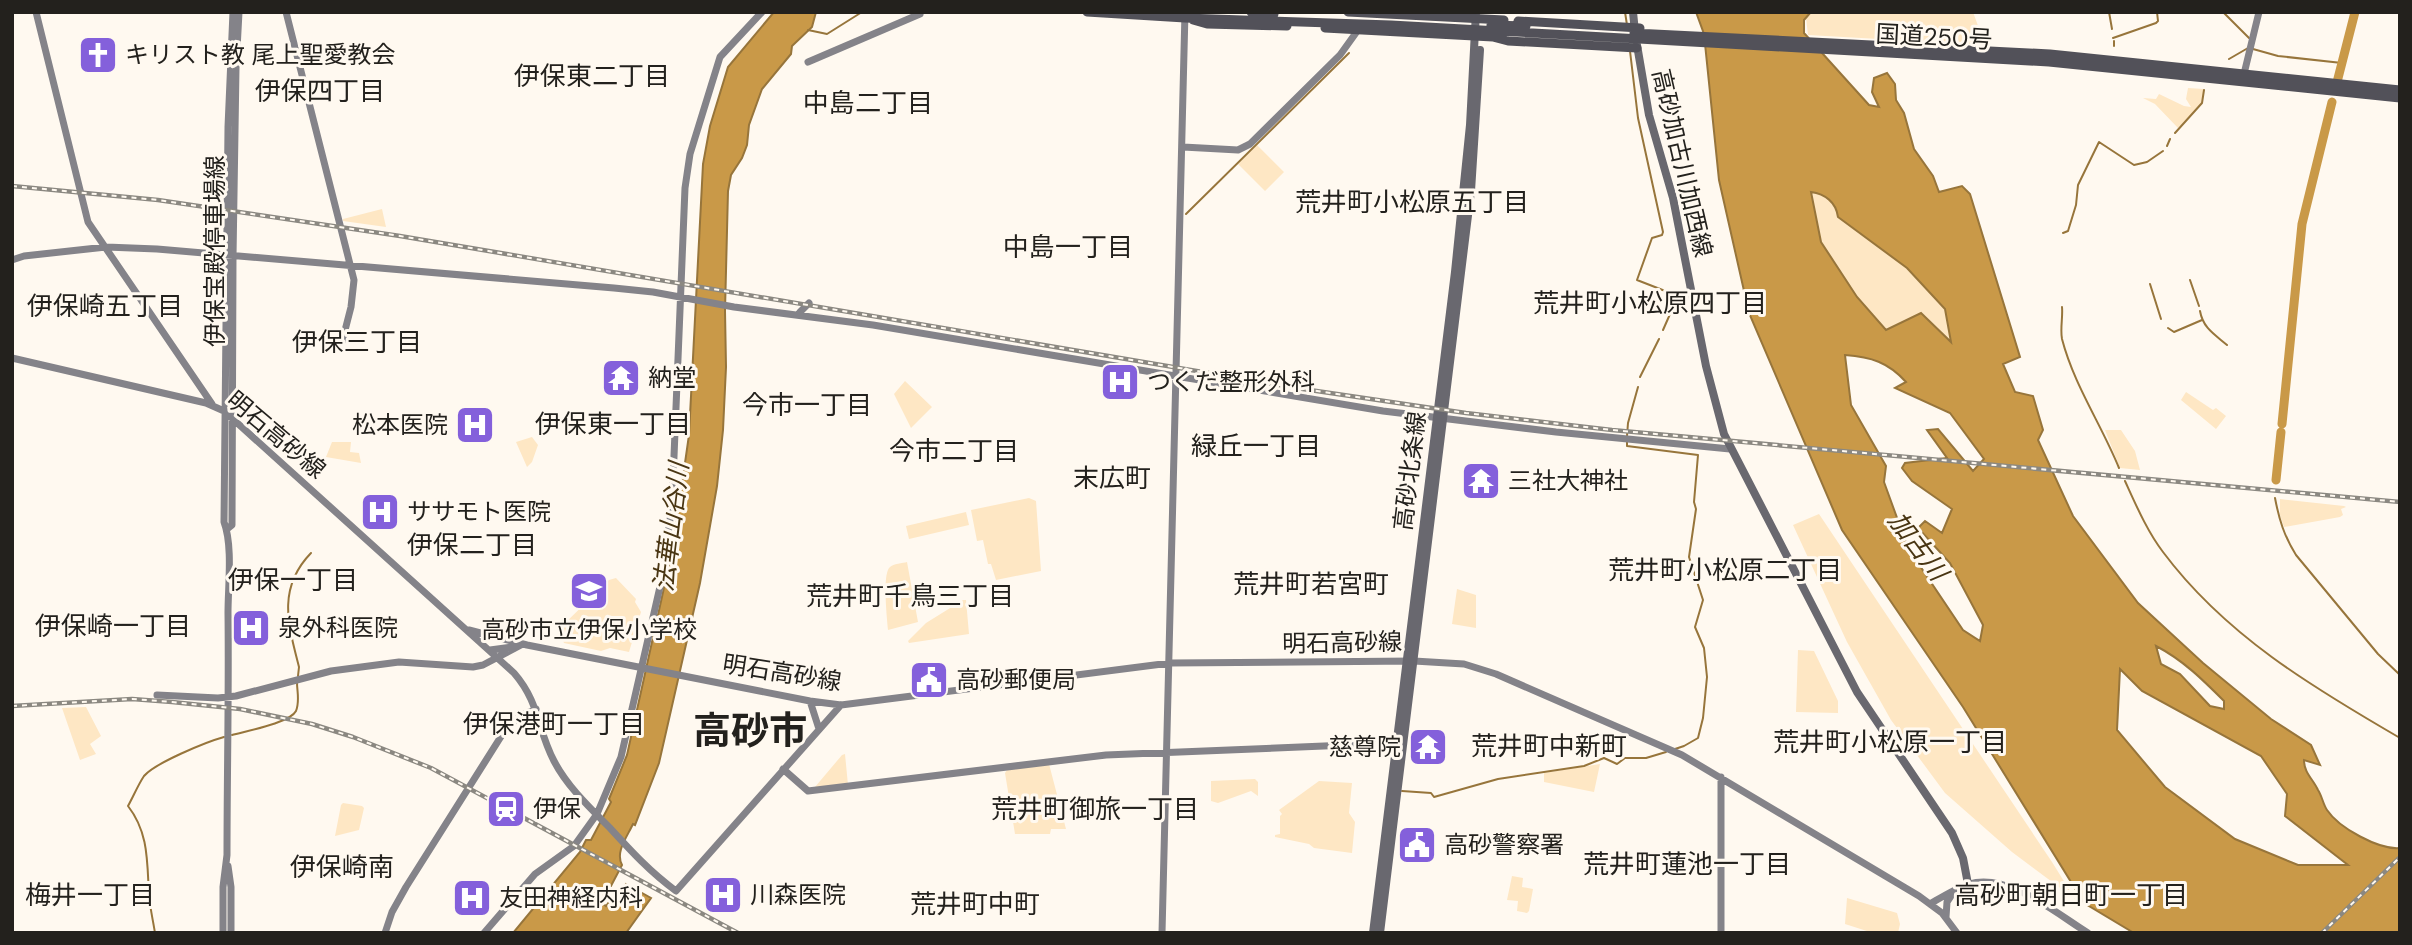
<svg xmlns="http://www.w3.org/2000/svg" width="2412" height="945" font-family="'DM Sans','Noto Sans JP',sans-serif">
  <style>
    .green { fill: #fee7c4 }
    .water { fill: #c99948; stroke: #97753b; stroke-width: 2; fill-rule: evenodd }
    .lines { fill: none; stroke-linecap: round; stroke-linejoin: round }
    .stream { stroke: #97753b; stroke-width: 2 }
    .river { stroke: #c99948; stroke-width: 9 }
    .secondary { stroke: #848389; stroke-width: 7 }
    .primary { stroke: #69686f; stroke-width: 8 }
    .highway { stroke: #525159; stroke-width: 9 }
    .rail-casing { stroke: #8b8881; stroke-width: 4.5 }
    .rail { stroke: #fff9f0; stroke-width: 2; stroke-dasharray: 5; stroke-linecap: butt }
    .labels { text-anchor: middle; stroke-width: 6; stroke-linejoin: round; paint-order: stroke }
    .street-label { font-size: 24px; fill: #23211d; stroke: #fff9f0 }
    .poi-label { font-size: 24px; fill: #23211d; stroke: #fff9f0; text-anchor: start }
    .neighbourhood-label { font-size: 26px; fill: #23211d; stroke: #fff9f0 }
    .water-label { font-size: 26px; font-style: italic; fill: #493512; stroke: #fff9f0 }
    .town-label { font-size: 38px; font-weight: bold; fill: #23211d; stroke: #fff9f0 }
  </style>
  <rect width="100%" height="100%" fill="#fff9f0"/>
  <path class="green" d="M1811 12H1973L1985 45 1808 35 1806 18Z
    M2188 88 2204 89 2201 104 2178 128 2155 104 2143 98 2156 99 2159 94 2184 106 2191 107 2186 99Z
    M1257 145 1284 172 1265 191 1238 164Z
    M1810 192C1824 194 1836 202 1839 217L1907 268 1946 309 1952 343 1921 314 1887 330 1857 297 1821 242Z
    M382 209 386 227 343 221V219Z
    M905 381 932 407 911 428 894 394Z
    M2186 392 2213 410 2216 408 2226 416 2216 429 2181 400Z
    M2105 430H2121L2135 451 2140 470 2120 468Z
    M532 437 538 445 532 462 527 467 516 442Z
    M332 442H351L350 452 359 453 361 463 326 457Z
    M1029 498 1036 501 1041 571 996 580 991 564H988L983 540 977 541 971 510Z
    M2280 499 2344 506 2346 507 2341 509 2343 515 2340 517 2284 527 2280 515Z
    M966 512 969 525 909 539 906 526Z
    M1819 514 2052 862 2075 899 2012 852 1945 793 1891 720 1847 642 1793 525Z
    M907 562 918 622 888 630C887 619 882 573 890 567 893 564 903 563 907 562Z
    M616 578 636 599 635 602 641 612 629 652 610 648 601 651 564 643 558 630 609 580Z
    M1457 589 1476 595V628L1452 624Z
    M963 600H966L969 634 909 643 908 641 926 623Z
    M1798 650 1814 651 1838 701V713L1796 712Z
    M86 707 101 736 90 744 96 754 80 760 62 708Z
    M845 754 848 785 815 787 842 755Z
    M1049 764 1066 829H1051L1050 834H1015L1005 773 1007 770Z
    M1600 764 1594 792 1544 782V773Z
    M1255 779 1258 782V796L1251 791 1218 803 1211 801V781Z
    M1319 781 1352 783 1349 813 1355 822 1352 853 1314 848 1309 844 1275 837V835L1280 834V816L1282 814 1279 810Z
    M343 803 362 806 364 808 359 830 335 836 341 805Z
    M1512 876 1523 878 1522 887 1533 889 1529 911 1527 913 1517 911 1518 901 1507 900Z
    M1847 898 1897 913 1900 924 1898 933H1873L1845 924Z"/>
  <path class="water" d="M774 12H816L812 27 792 46 791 54 762 89 749 125 747 145 742 158 731 175 728 191 725 311 726 367 723 430 717 486 700 583 659 763 635 825 633 824C627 837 615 852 622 865L602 903 606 906 609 902 612 904 615 900H618L620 896 619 894 626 884 651 898 626 933H513L580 852 586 840H591L611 802 609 799 627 755 673 547 689 435 703 164 710 126 728 67Z
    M1696 12H1811L1804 20V33L1869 105 1879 107 1872 92 1874 78 1887 73 1895 84 1896 100 1904 113 1914 149 1933 176 1939 192 1962 186 1970 194 2020 357 2003 364 2015 392 2033 396 2043 430 2038 440 2073 516 2138 603 2203 663 2271 719 2311 745 2320 765 2304 760C2304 773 2313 779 2318 790 2322 796 2323 804 2327 810 2339 828 2379 850 2400 848V933H2134L2084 903 1963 707 1842 530 1749 313 1719 180 1704 34ZM1811 192C1825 194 1836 202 1838 217L1907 268 1945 309 1951 342 1921 313 1886 330 1857 297 1821 242ZM1845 355C1871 357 1888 362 1906 382L1895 388 1950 413 1984 459 1973 471 1938 429 1927 430 1947 458 1905 463 1902 468 1912 481 1952 509 1942 533 1925 521 1918 528 1950 563 1983 625 1980 641 1963 630 1908 548 1884 482 1886 466 1851 405ZM2156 646C2183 660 2203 680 2224 701V709L2210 706 2180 674 2161 664ZM2120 669 2142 691 2261 756 2287 794 2285 816 2348 865H2298L2235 839 2165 787 2117 730Z"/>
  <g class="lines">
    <path class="stream" d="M1625 12 1627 25
      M2109 12 2112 29
      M2223 12 2249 38
      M808 30 827 34 862 12
      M2113 38 2156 23 2158 21 2157 12
      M2114 41V46
      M2253 49 2278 56 2342 63
      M1630 51 1638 118 1663 232 1662 235 1652 238 1637 280 1678 296 1663 330
      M2229 59 2248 48
      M2175 133 2202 103 2204 90
      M2167 146 2170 139
      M1186 214 1349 53
      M2063 233 2068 231 2076 205 2078 185 2099 142 2134 165 2147 162 2163 151
      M2190 280 2199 306
      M2150 284 2161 319
      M2062 307C2063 317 2060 329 2062 339 2074 385 2101 424 2119 468
      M2200 311C2203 328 2214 334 2227 345
      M2168 328 2174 332 2202 320
      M1640 377 1659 339
      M1627 436 1628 423 1638 387
      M1627 442V446L1698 455 1694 502 1696 509 1689 557 1703 600 1695 627 1704 648 1707 677 1703 718 1698 738 1684 746 1675 749
      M2125 481C2136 505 2147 531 2163 552 2225 635 2312 687 2400 738
      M2275 498C2279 519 2284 536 2296 555L2378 654 2400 675
      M298 676 299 667C288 624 277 588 311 553
      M232 735C246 731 290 723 296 711 300 701 297 692 297 682
      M1402 791 1431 793 1434 797 1498 779 1584 766 1604 758 1617 764 1625 758H1646L1666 752
      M155 933C153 920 150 908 149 895 147 862 149 833 128 806 133 797 138 785 144 776 155 763 206 742 224 737"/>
    <path class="river" d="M2335 90 2355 12
      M2282 424 2302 224 2332 102
      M2276 480 2281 432"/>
    <path class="secondary" d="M36 12 88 222 212 404
      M286 12 354 280 351 307 342 342
      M808 62 920 14
      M2243 78 2259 12
      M1183 147 1238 150 1250 144 1340 55 1358 30
      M12 260 24 256 106 247 157 249 614 288 653 292 734 307 873 325 1383 411 1556 432 1730 449
      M800 312 809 303
      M12 358 206 403 224 411 514 673C540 703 537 729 554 761 567 786 589 807 609 827 630 850 650 872 676 891L841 705
      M227 529 232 525 233 257 236 68 239 12
      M469 630 527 645 810 701 841 705 1170 663 1414 661 1464 664 1496 674 1682 755 1919 896 1942 913 1957 933
      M490 650 513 647
      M157 695 218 698 236 696 331 671 399 662 473 667 483 665 521 645
      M810 701 819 729
      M783 769 808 791 1106 755 1396 743
      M1721 777V933
      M228 866 231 887V933
      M1930 904C1942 897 1956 888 1969 884 2008 872 2057 914 2088 933
      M1946 917 1947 902 1953 893
      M223 933V887L227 855C227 774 229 693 228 613 228 586 233 546 224 522L228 127 233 12
      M385 933 392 912 406 887 507 727 522 715 536 709
      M484 933 535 874 574 846 597 814 621 757 662 578 672 505 685 188 690 154 720 57 762 12
      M1162 933 1185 12"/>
    <path class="primary" d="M1633 12 1635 32
      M1637 45 1649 115 1673 198 1706 366 1724 434 1857 692 1952 833 1963 858 1968 884
      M1373 933 1455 272 1470 125 1476 12
      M1380 933 1471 191 1480 50"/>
    <path class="highway" d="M1087 12 1185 18 1391 25 2049 62 2400 98
      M1251 12 1274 14
      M1348 12 1504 20
      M1193 20 1207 24 1287 26
      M1518 21 1640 28
      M1491 25 1526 26
      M1325 28 1493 37
      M1634 33 2050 54 2400 90
      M1489 36 1508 41 1637 48"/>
    <g class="rail-casing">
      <path id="rail" d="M12 186 158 200 400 236 1303 389 1466 413 1612 430 2400 502
        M12 706 132 699 172 702 240 709 312 724 353 737 431 768 738 933
        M2322 933 2400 857"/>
    </g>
    <use href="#rail" class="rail"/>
  </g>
  <defs>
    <g id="church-square" transform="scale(2.0125)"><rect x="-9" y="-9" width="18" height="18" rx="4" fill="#8460db" stroke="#fff9f0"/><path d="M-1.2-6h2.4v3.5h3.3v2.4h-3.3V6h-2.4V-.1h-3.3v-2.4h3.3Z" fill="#fff"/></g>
    <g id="temple-square" transform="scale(2.0125)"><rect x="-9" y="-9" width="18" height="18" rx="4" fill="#8460db" stroke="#fff9f0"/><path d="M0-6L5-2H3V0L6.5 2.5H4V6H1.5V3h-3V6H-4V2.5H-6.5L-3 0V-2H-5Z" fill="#fff"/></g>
    <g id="hospital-square" transform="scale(2.0125)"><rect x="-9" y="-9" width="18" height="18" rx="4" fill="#8460db" stroke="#fff9f0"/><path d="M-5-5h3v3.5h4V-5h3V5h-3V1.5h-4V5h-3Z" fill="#fff"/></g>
    <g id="school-square" transform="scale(2.0125)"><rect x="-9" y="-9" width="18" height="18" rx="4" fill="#8460db" stroke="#fff9f0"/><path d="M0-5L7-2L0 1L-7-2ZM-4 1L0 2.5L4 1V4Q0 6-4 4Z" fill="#fff"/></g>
    <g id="civic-square" transform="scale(2.0125)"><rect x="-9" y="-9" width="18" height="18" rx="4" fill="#8460db" stroke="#fff9f0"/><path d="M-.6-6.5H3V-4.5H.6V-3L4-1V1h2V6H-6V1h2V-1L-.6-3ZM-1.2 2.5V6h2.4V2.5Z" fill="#fff"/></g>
    <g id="station-square" transform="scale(2.0125)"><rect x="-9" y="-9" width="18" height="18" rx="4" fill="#8460db" stroke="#fff9f0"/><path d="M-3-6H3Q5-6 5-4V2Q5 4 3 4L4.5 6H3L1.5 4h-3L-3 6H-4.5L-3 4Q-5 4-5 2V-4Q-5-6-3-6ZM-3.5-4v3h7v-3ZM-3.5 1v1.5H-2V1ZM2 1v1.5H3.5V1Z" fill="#fff"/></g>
  </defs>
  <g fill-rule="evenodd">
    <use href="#church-square" x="98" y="55"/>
    <use href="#temple-square" x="621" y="378"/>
    <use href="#hospital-square" x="1120" y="382"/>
    <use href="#hospital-square" x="475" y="425"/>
    <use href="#temple-square" x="1481" y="481"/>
    <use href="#hospital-square" x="380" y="512"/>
    <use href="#school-square" x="589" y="591"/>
    <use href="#hospital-square" x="251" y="628"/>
    <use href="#civic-square" x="929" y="680"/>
    <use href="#temple-square" x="1428" y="747"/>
    <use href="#station-square" x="506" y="809"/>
    <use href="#civic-square" x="1417" y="845"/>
    <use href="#hospital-square" x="723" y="895"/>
    <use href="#hospital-square" x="472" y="898"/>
  </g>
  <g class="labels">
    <g class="street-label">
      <text transform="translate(1934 37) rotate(3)" y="8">国道250号</text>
      <text transform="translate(1682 163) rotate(77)" y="8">高砂加古川加西線</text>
      <text transform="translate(215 251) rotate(-90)" y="8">伊保宝殿停車場線</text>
      <text transform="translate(276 435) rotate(40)" y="8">明石高砂線</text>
      <text transform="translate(1410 471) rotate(-83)" y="8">高砂北条線</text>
      <text transform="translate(1342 643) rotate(-1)" y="8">明石高砂線</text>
      <text transform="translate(782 673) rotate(9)" y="8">明石高砂線</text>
    </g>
    <g class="poi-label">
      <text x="125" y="63">キリスト教 尾上聖愛教会</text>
      <text x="648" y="386">納堂</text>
      <text x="1147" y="390">つくだ整形外科</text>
      <text x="448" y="433" text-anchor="end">松本医院</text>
      <text x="1508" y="489">三社大神社</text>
      <text x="407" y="520">ササモト医院</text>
      <text x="278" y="636">泉外科医院</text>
      <text x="589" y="638" text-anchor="middle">高砂市立伊保小学校</text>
      <text x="956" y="688">高砂郵便局</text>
      <text x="1401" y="755" text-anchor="end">慈尊院</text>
      <text x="533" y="817">伊保</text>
      <text x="1444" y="853">高砂警察署</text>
      <text x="750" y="903">川森医院</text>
      <text x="499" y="906">友田神経内科</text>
    </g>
    <g class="neighbourhood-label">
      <text x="592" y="85">伊保東二丁目</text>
      <text x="320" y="100">伊保四丁目</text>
      <text x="868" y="112">中島二丁目</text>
      <text x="1412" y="211">荒井町小松原五丁目</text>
      <text x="1068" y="256">中島一丁目</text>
      <text x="1650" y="312">荒井町小松原四丁目</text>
      <text x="105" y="315">伊保崎五丁目</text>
      <text x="357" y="351">伊保三丁目</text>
      <text x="807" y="414">今市一丁目</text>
      <text x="613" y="433">伊保東一丁目</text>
      <text x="1256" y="455">緑丘一丁目</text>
      <text x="954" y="460">今市二丁目</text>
      <text x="1112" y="487">末広町</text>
      <text x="472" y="554">伊保二丁目</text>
      <text x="1725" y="579">荒井町小松原二丁目</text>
      <text x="293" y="589">伊保一丁目</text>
      <text x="1311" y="593">荒井町若宮町</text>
      <text x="910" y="605">荒井町千鳥三丁目</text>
      <text x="113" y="635">伊保崎一丁目</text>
      <text x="554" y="733">伊保港町一丁目</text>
      <text x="1890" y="751">荒井町小松原一丁目</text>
      <text x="1549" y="755">荒井町中新町</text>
      <text x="1095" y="818">荒井町御旅一丁目</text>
      <text x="1687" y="873">荒井町蓮池一丁目</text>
      <text x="342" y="876">伊保崎南</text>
      <text x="90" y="904">梅井一丁目</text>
      <text x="2071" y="904">高砂町朝日町一丁目</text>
      <text x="975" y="913">荒井町中町</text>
    </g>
    <g class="water-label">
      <text transform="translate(671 527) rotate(-83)" y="9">法華山谷川</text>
      <text transform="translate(1918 546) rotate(53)" y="9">加古川</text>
    </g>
    <g class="town-label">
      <text x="750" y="744">高砂市</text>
    </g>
  </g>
  <rect width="2412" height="945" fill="none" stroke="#23211d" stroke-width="28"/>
</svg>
